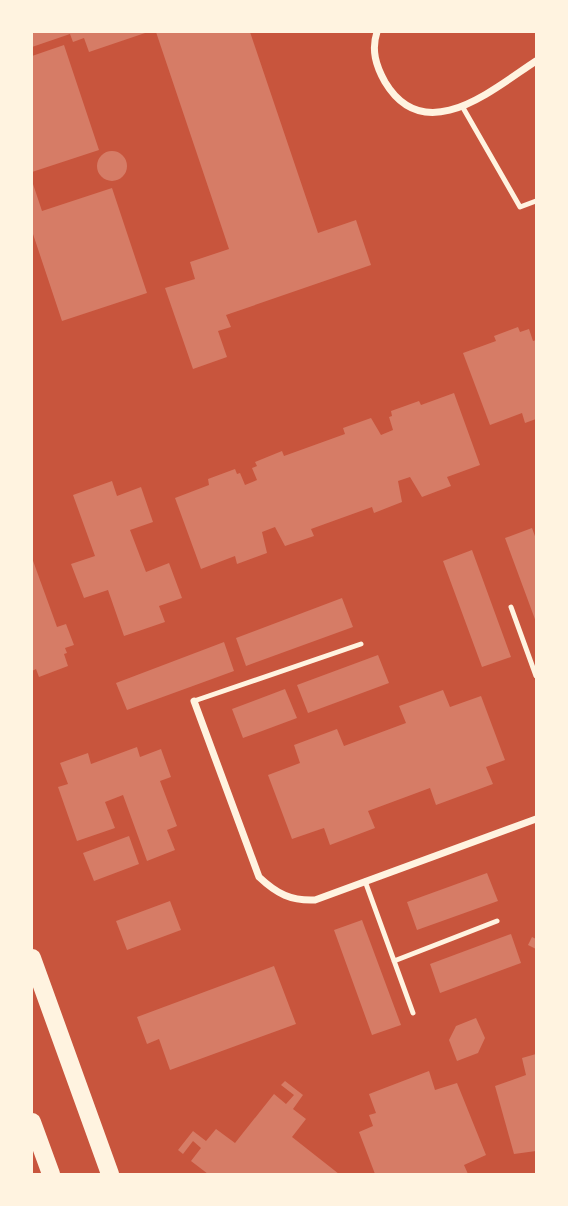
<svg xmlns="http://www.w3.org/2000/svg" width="568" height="1206" font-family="'Nunito Sans',sans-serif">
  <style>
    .building { fill: #d67c66 }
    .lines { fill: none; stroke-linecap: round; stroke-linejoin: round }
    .service { stroke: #fff3e0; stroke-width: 5 }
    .minor { stroke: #fff3e0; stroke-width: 7 }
    .primary { stroke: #fff3e0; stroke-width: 18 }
  </style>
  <rect width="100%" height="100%" fill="#c8553d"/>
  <path class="building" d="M32 32H148L89 52 84 38 73 42 70 34 32 47Z
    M156 32H250L318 233 356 220 371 265 226 315 231 327 218 331 227 357 193 369 165 288 195 279 190 262 229 249Z
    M64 45 99 150 32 172V56Z
    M97 166a15 15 0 1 1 30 0a15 15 0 1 1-30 0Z
    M32 181 42 211 112 188 147 293 62 321 32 231Z
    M518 327 520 332 529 329 533 341 536 340V419L525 423 522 413 490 425 463 353 496 341 494 336Z
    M454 393 480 465 447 477 451 486 422 497 410 477 398 481 402 502 374 513 372 507 311 529 314 536 285 546 275 527 262 532 267 553 237 564 235 556 201 569 175 498 209 485 208 479 235 469 237 474 240 473 245 485 257 480 252 468 257 466 255 462 282 451 284 456 345 434 343 428 371 418 381 435 393 430 389 417 392 416 391 411 419 401 421 405Z
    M112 481 117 496 141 487 153 522 130 530 146 572 169 563 182 598 159 606 165 622 124 636 108 590 84 598 71 564 95 556 73 495Z
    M532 528 536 539V622L505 538Z
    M472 550 511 657 482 667 443 561Z
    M32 558 57 627 66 624 74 645 65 648 67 653 64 654 68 666 39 677 36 669 32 671Z
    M342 598 353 627 246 666 236 638Z
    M224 642 234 671 127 710 116 683Z
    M378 655 389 683 308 713 297 685Z
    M285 689 297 718 243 738 232 709Z
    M443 690 450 707 481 696 505 760 486 767 493 784 436 805 430 788 368 811 375 828 330 845 324 828 292 839 268 775 300 763 294 745 337 729 344 746 406 723 399 706Z
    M137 747 140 757 161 749 171 777 160 781 177 826 167 830 175 850 147 861 123 795 105 802 115 828 77 841 58 787 68 784 60 763 88 753 91 764Z
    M129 836 139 864 94 881 83 853Z
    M487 873 498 901 417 930 407 902Z
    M170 901 181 930 127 950 116 921Z
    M362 920 401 1025 372 1035 334 930Z
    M511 934 521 963 440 993 430 964Z
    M532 937 536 939V949L528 945Z
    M274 966 296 1024 170 1070 159 1039 147 1044 137 1017Z
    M476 1018 485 1038 478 1053 457 1061 449 1040 456 1026Z
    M536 1054V1151L514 1154 495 1086 526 1075 522 1058Z
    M429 1071 435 1090 457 1083 486 1155 464 1165 468 1174H375L359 1132 373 1126 369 1115 376 1113 369 1094Z
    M285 1081 303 1095 293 1109 306 1119 292 1137 339 1174H208L191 1161 201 1148 193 1141 183 1154 178 1150 193 1131 206 1141 216 1129 235 1143 274 1094 286 1104 294 1095 281 1085Z"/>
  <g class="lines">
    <path class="service" d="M462 106 520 207 536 201
      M511 607 536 676
      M194 701 361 644
      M365 881 413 1013
      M394 961 497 921"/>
    <path class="minor" d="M377 32C371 50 376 66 385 82 425 149 493 89 536 61
      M194 701 259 877C277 894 291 901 315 900L536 819"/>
    <path class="primary" d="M32 958 110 1174
      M32 1122 51 1174"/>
  </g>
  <rect width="568" height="1206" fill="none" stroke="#fff3e0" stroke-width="66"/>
</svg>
